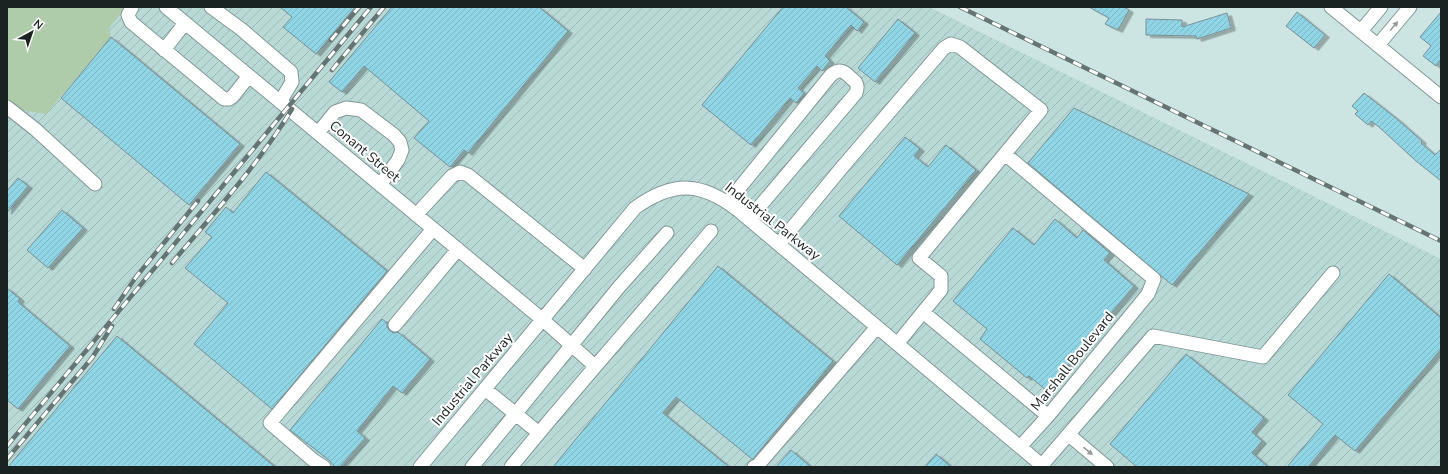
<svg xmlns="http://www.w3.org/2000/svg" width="1448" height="474" font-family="'Nunito Sans',sans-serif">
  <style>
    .industrial { fill: url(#industrial-furrows) }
    .grass { fill: #aecbaa }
    .building { fill: url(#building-hatch); stroke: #798f94; filter: url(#shadow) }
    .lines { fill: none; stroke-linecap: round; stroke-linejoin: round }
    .minor-casing { stroke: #809795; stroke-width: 15 }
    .minor { stroke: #fff; stroke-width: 13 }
    .rail-casing { stroke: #657573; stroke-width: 4.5 }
    .rail { stroke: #fff; stroke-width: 3; stroke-dasharray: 9; stroke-linecap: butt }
    .oneway { fill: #989c9c }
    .labels { text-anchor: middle; stroke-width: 4; stroke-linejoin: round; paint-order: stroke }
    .street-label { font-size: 14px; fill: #1a2322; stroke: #fff }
  </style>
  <defs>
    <pattern id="industrial-furrows" width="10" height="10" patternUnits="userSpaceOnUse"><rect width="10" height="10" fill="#b8d9d6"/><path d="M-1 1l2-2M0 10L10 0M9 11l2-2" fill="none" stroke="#9ebab7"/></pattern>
    <pattern id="building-hatch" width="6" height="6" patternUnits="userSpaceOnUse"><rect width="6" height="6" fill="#8fd5e5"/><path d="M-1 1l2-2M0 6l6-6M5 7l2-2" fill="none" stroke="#7bb7c4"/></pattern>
    <filter id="shadow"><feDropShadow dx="4.5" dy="2.5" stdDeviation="0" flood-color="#0004"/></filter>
  </defs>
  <rect width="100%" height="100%" fill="#cce5e2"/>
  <path class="industrial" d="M7 7H929L1441 259V467H7Z"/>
  <path class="grass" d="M7 7H126L109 28 111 37 46 114 22 110 7 98Z"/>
  <path class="building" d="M280 7H355L316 54 283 27 292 17Z
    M392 7H539L568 31 468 153 464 150 450 167 414 138 429 121 364 66 342 92 329 82Z
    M783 7H846L864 22 857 31 851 25 825 56 830 61 822 71 817 66 798 88 804 93 796 103 790 98 751 145 702 105Z
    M1089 7H1124L1129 10 1118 30 1105 24 1109 18Z
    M1297 12 1325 35 1314 48 1286 26Z
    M1441 12V60L1436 66 1423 56 1431 46 1420 37Z
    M1227 13 1231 28 1197 39 1196 36 1146 35V19L1182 20V27Z
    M898 19 915 33 875 82 858 68Z
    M111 37 240 144 189 205 61 98Z
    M1364 93 1397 119 1422 141 1421 143 1435 155 1441 149V181L1416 161 1379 127 1371 121 1368 125 1355 114 1358 111 1352 106Z
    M1074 108 1249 194 1172 285 1028 163Z
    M905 137 920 149 914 156 928 167 946 145 976 170 897 265 839 216Z
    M266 172 387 271 272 409 194 344 228 303 185 268 212 237 205 232 226 207 233 213Z
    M18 178 28 186 7 212V191Z
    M62 210 83 228 48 268 27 250Z
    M1055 219 1077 238 1083 230 1110 253 1104 260 1134 286 1046 390 1029 376 1027 378 980 339 987 329 953 301 1013 228 1034 245Z
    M718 266 833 361 753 459H752L676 397 663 413 729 467H553Z
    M1389 274 1441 318V349L1355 451 1335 435 1308 467H1287L1323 424 1288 395Z
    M7 288 20 299 18 302 70 346 18 409 7 400Z
    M382 319 387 323V327L390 331 394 333 398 332 430 359 402 393 393 386 357 431 365 438 340 467H335L329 460 290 430Z
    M117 336 275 467H8Z
    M1186 354 1264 418 1252 432 1262 441 1252 453 1268 467H1137L1110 444Z
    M791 450 811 467H776Z
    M936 454 951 467H925Z"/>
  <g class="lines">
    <g class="minor-casing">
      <path id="minor" d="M132 7 128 15 131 22 224 99H229L233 96 249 76
        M166 7 543 320 595 366
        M211 7 241 29 291 72 292 82 280 102
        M1331 7 1441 97
        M1361 31 1381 7
        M1378 45 1410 7
        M164 50 185 23
        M7 107 35 129 95 184
        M318 133 335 112 346 108 361 110 394 135 400 142 402 150 398 160 380 185
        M1005 154 1154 279 1148 294 1048 416 1020 447
        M728 202 831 75C840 68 844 71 851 78 853 80 855 81 856 83 858 86 857 90 856 93L749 219
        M416 215 452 176 460 172 468 175 585 269
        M779 244 839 171 944 48 951 44 960 47 1041 110 919 258 941 276V290L897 344
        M923 312 1048 416
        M395 325 458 249
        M485 389 539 433
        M1069 435 1107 467
        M1042 465 1153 336 1263 357 1333 273
        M324 467 313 460 270 423 433 229
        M420 467 635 208C674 180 702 182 739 211L1044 467
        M472 467 619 287 667 233
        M511 467C576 387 645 310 711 231
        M754 467 758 465 877 327"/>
    </g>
    <use href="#minor" class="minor"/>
    <g class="rail-casing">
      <path id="rail" d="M960 7 1441 241
        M331 40 359 7
        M332 70 384 7
        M172 263C214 213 258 165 292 109
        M114 309 136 277 198 201
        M7 446 371 7
        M7 459 92 358 112 326"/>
    </g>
    <use href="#rail" class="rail"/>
  </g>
  <defs><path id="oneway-solid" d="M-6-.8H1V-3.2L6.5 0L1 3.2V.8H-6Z"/></defs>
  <g class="oneway">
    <use href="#oneway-solid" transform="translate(1394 26) rotate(-50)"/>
    <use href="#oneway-solid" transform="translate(1088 451) rotate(41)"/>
  </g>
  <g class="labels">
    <g class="street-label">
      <text transform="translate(365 151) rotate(40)" y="5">Conant Street</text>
      <text transform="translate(773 221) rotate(38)" y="5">Industrial Parkway</text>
      <text transform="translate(1072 361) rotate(-51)" y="5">Marshall Boulevard</text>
      <text transform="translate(472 379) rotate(-50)" y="5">Industrial Parkway</text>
    </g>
  </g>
  <rect width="1448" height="474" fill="none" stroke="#1a2322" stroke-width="16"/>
  <g transform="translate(32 32) rotate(40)" stroke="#ffffff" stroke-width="3" paint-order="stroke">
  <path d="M0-3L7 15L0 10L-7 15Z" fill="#1a2322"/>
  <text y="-6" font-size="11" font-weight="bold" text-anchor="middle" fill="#1a2322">N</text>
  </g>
</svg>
